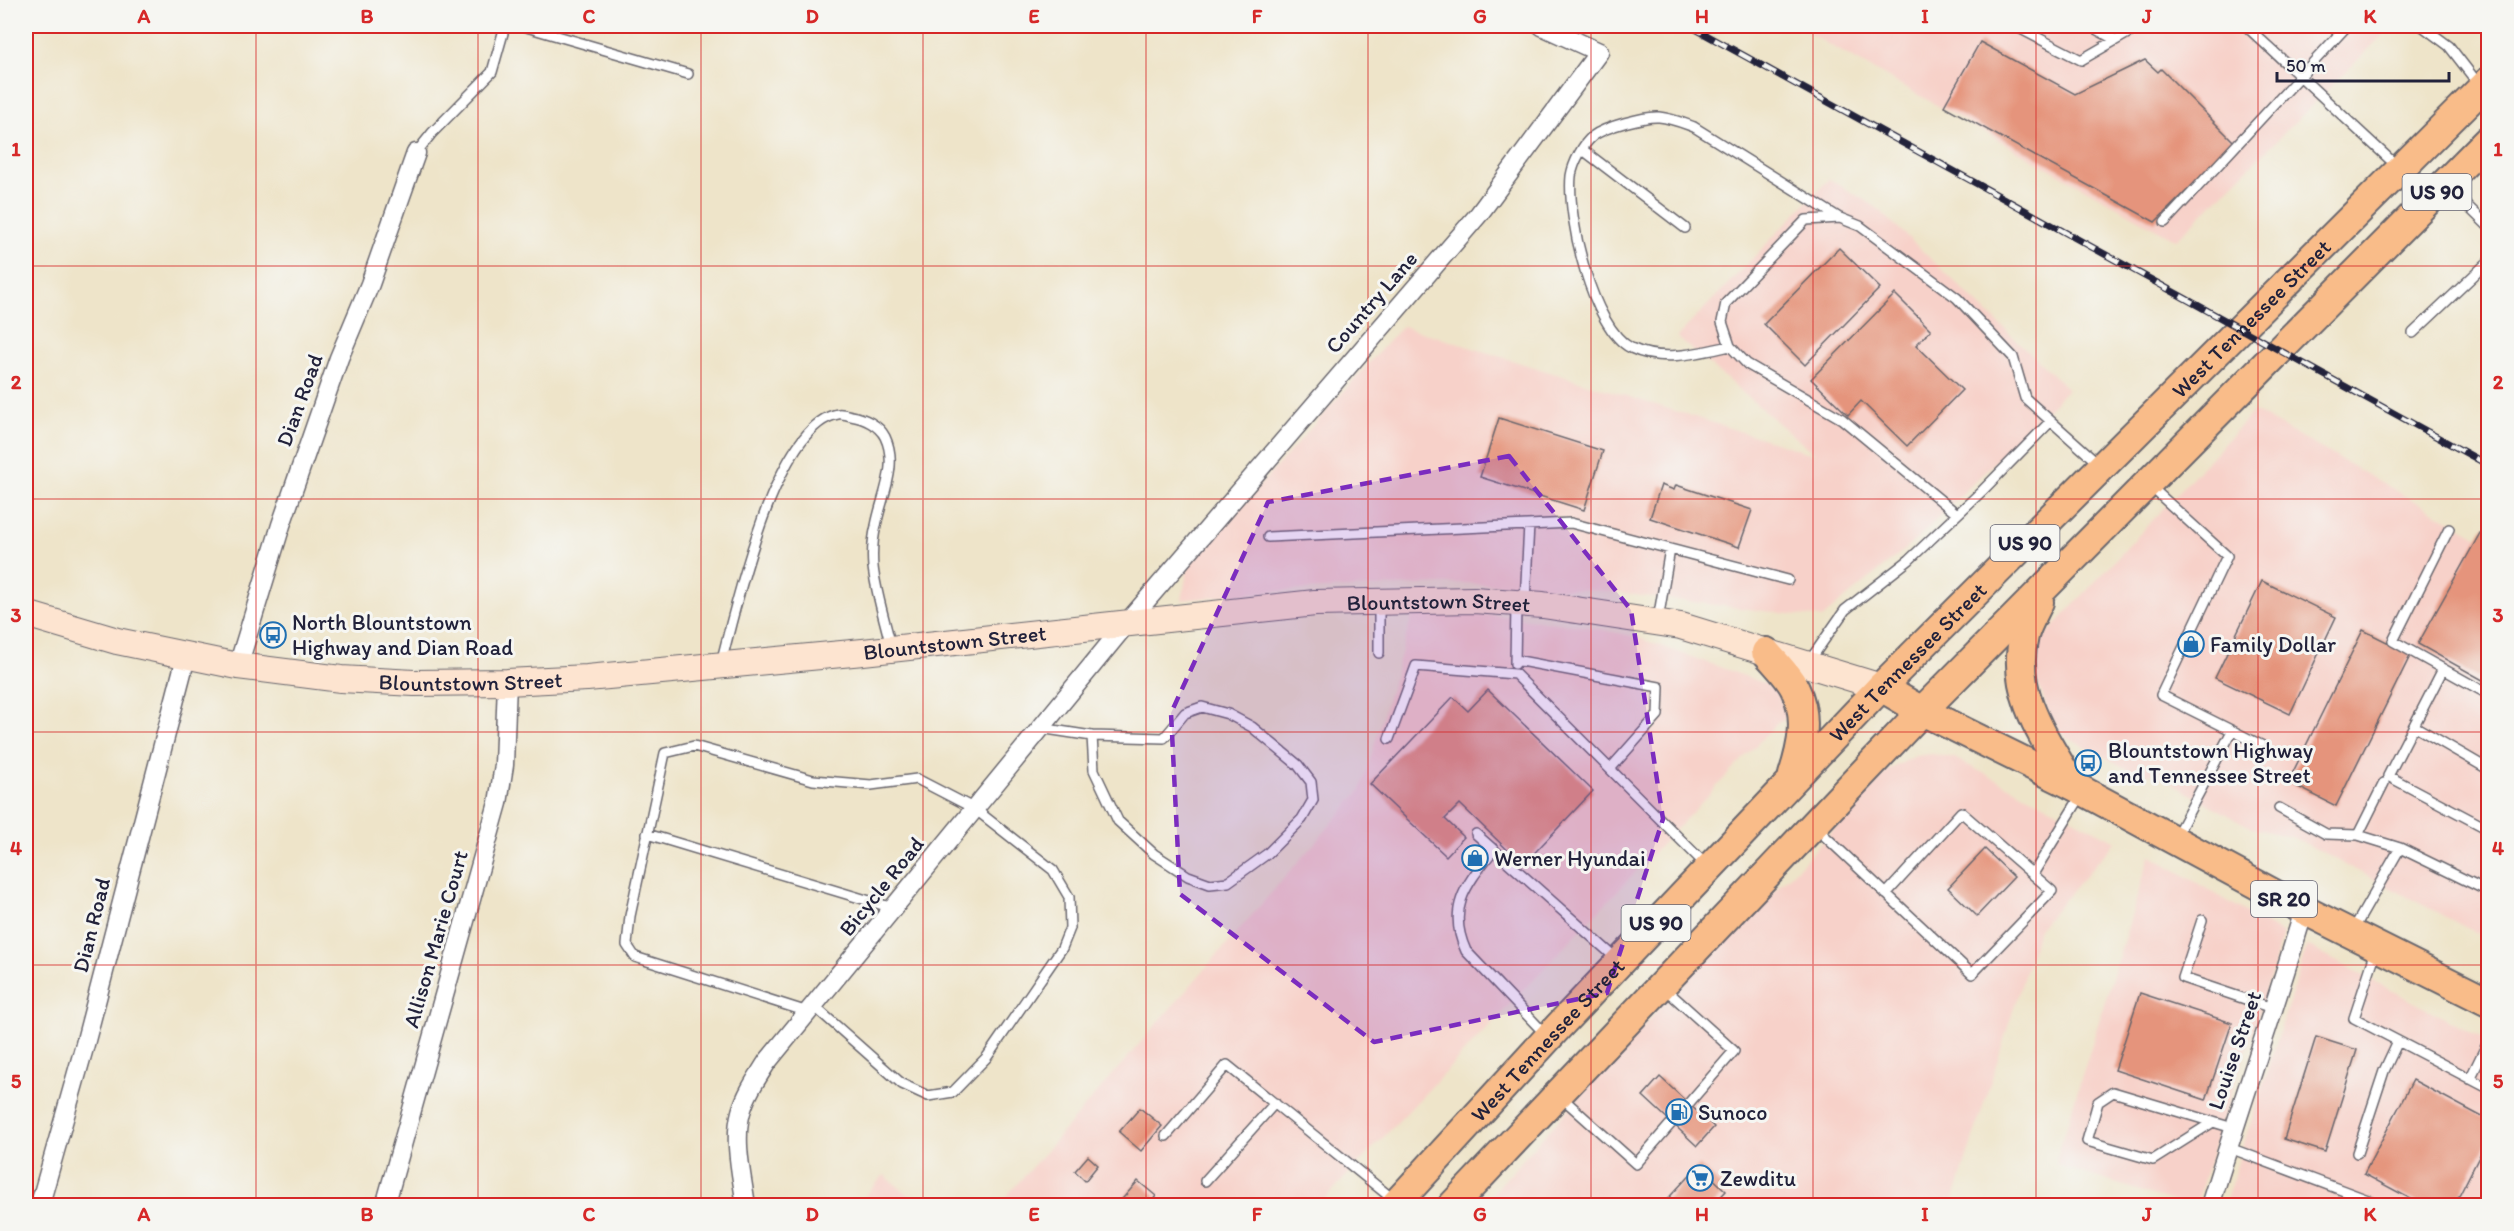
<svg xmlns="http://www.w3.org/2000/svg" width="2514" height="1231" font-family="Itim,sans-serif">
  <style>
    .built { fill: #f7d1c9 }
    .building { fill: #e5947c }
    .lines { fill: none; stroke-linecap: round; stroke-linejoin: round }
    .service-casing { stroke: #69666d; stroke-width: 12 }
    .minor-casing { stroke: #69666d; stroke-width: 21 }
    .secondary-casing { stroke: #69666d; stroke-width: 28 }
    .primary-casing { stroke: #69666d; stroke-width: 32 }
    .service { stroke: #fff; stroke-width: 9 }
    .minor { stroke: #fff; stroke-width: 18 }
    .secondary { stroke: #fde4d0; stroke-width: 26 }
    .primary { stroke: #f9bc89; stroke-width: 28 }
    .rail-casing { stroke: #22223b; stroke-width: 7 }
    .rail { stroke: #f6f6f2; stroke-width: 4.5; stroke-dasharray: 14; stroke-linecap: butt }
    .marked { fill: #7b2cbf; fill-opacity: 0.2; stroke: #7b2cbf; stroke-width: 4.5; stroke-dasharray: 12 8; stroke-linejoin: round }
    .grid { fill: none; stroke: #d62828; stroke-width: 1.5; stroke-opacity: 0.55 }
    .labels { text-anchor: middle; stroke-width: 6; stroke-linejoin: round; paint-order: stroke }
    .shield { fill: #f6f6f2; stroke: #626272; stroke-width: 1.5 }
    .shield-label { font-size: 21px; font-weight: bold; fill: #22223b }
    .street-label { font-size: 22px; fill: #22223b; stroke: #f6f6f2 }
    .poi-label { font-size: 22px; fill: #22223b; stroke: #f6f6f2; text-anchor: start }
    .neatline { fill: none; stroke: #d62828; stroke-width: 2 }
    .grid-label { font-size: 20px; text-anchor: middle; font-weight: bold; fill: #d62828 }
  </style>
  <rect width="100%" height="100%" fill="#f6f6f2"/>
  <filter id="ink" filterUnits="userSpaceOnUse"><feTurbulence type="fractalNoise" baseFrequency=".0167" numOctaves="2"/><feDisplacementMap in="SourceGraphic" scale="12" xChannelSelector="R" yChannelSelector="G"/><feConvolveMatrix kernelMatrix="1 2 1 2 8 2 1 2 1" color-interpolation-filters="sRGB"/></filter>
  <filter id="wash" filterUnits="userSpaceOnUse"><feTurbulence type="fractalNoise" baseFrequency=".008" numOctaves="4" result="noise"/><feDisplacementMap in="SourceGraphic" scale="24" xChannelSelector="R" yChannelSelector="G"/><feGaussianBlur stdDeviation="1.35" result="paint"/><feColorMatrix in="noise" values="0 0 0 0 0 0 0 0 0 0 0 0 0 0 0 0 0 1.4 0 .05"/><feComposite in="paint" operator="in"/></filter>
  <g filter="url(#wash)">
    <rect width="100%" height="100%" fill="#eee4c9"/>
    <path class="built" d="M1796 26H2392L2176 240Z
      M1829 179 1876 207 2068 389 1917 539 1822 618 1603 591 1463 583 1277 591 1182 600 1188 566 1402 326 1816 455 1677 337Z
      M2254 411 2488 542V939L2295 838 2252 828 2154 774 2139 775 2066 737 2050 717 2036 678 2037 650 2042 639Z
      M1413 613 1495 615 1594 628 1636 637 1775 687 1789 717 1776 724 1319 1205 998 1206 1361 790Z
      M1932 754 1954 758 2116 841 2039 928 1952 1205 1481 1206 1707 955 1803 863 1888 770 1916 756Z
      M2150 855 2283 934 2262 1005 2221 1124 2196 1205H2184L2055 1164Z
      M2307 946 2488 1041V1205L2224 1206Z
      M884 1175 921 1205H857Z"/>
    <g id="blocks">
      <path class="building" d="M1980 42 2075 94 2145 60 2158 72 2161 69 2235 143 2155 222 1944 106Z
        M1839 248 1880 288 1805 365 1764 324Z
        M1895 294 1931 330 1916 345 1962 390 1907 446 1861 401 1848 415 1811 379Z
        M1499 418 1603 451 1584 510 1480 477Z
        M1661 485 1674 490 1676 485 1752 510 1739 547 1650 518Z
        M2484 526 2488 528V683L2418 644Z
        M2262 581 2336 617 2290 714 2215 678Z
        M2363 630 2411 654 2336 806 2288 782Z
        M1488 690 1593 791 1523 865 1460 804 1445 819 1464 837 1446 856 1370 784 1453 697 1468 711Z
        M1985 849 2014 877 1977 916 1948 888Z
        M2140 993 2232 1023 2206 1100 2115 1070Z
        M2316 1037 2357 1050 2325 1152 2284 1139Z
        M1660 1077 1714 1127 1697 1146 1643 1096Z
        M2413 1080 2488 1120V1139L2454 1206H2424L2364 1174Z
        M1140 1108 1162 1126 1141 1151 1119 1132Z
        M1088 1156 1098 1165 1085 1181 1075 1171Z
        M1699 1165 1726 1191 1712 1206H1661Z
        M1138 1181 1156 1196 1148 1206H1116Z"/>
    </g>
  </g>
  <g filter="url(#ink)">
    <use href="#blocks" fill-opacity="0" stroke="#69666d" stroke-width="1.5"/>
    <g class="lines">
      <g class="service-casing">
        <path id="service" d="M523 26 688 74
          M2015 26 2081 60 2140 26
          M2090 26 2116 40
          M2246 26 2398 167
          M2422 26 2449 46 2480 86
          M1583 150 1685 228
          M416 153 432 133 492 72 505 26
          M2447 186 2488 226
          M2165 222 2347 26
          M2413 333 2488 262
          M1730 346C1698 353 1662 363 1631 348 1592 328 1567 217 1571 176 1573 163 1583 144 1593 136 1605 127 1644 116 1659 117 1671 118 1683 123 1694 127L1838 217
          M2150 486 2227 556 2161 695 2263 746
          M1957 514 1842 419 1747 364 1730 346 1722 322 1726 303 1806 220 1840 218 1860 226 1957 298 2013 357 2025 398 2099 464
          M2449 529 2393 641 2488 694
          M1268 537 1571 523 1788 580
          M1525 601 1529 525
          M1658 620 1670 549
          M1379 653V605
          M1515 660 1659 687 1658 715 1610 769
          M721 663C735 610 775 425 838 414 841 413 847 415 851 416 864 418 879 425 885 437 899 466 881 497 876 526 873 538 872 555 873 567 876 593 885 621 891 647
          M1808 663 1845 610 1909 560 1982 491 2050 422
          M1515 664 1516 605
          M2443 669 2388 776 2488 829
          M2414 726 2488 769
          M1040 728 1092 736 1164 738 1185 713 1202 707 1228 714 1252 727 1298 765 1311 782 1313 800 1302 819 1267 854 1228 882 1210 884 1188 876 1154 854 1118 821 1094 770 1092 736
          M1389 739 1416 666 1515 674 1706 865
          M2279 808 2326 834 2358 835 2400 848 2488 891
          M1815 827 1972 974 2052 891 1961 812 1886 894
          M647 834 893 908
          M1476 834 1618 960
          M2358 835 2384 783
          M2175 838 2232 731
          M1494 849C1467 884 1446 907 1466 951L1547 1036
          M2033 874 2082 794
          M2202 920 2183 978 2275 1009
          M2352 932 2400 848
          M2376 951 2354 1018 2488 1088
          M808 1012 635 957 627 945 630 916 665 753 694 746 813 780 871 785 917 779 975 809 1053 870 1069 897 1070 928 1062 948 987 1057 953 1092 928 1096 902 1084 814 1006
          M2470 1079 2488 1042
          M1560 1096 1636 1164 1734 1051 1663 987
          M2213 1122 2153 1160 2087 1141 2098 1102 2113 1092 2233 1128
          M1166 1136 1227 1065 1394 1200
          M2227 1147 2384 1206
          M2357 1153 2384 1071 2398 1041
          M1205 1181 1275 1103
          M2482 1206 2488 1193"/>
      </g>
      <g class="minor-casing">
        <path id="minor" d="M238 666 281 525 339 358 370 284 416 153
          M40 1204 84 1048 186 657
          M385 1206 498 803 504 765 507 682
          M746 1206C742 1176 733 1141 741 1112 746 1094 757 1078 767 1062L1126 624 1479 214 1599 52 1542 26
          M2210 1206C2240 1106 2275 1009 2304 910"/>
      </g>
      <g class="secondary-casing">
        <g id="secondary">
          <path id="s1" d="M26 614 117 641 238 666 341 679 414 683 507 682 587 678 863 652 1315 603 1474 600 1543 605 1681 626 1881 687"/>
        </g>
      </g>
      <g class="primary-casing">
        <g id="primary">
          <path d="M2039 602C2034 613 2027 624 2024 636 2010 692 2045 739 2072 785"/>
          <path d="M1766 652C1775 663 1789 676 1795 689 1809 717 1802 747 1793 775"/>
          <path d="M1881 687 1922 711 2072 785 2304 910 2488 1002"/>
          <path id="s2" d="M1394 1206 1559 1026 1881 687 2488 82"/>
          <path d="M1452 1206 1922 711 2488 140"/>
        </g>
      </g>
      <use href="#service" class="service"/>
      <use href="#minor" class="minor"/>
      <use href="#secondary" class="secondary"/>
      <use href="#primary" class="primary"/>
      <g class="rail-casing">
        <path id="rail" d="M1690 26 2488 465"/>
      </g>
      <use href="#rail" class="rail"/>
    </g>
  </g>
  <path class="marked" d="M1509 456 1631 610 1663 819 1607 993 1374 1042 1180 894 1171 713 1268 502Z"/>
  <path class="grid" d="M256 26V1206M478 26V1206M701 26V1206M923 26V1206M1146 26V1206M1368 26V1206M1591 26V1206M1813 26V1206M2036 26V1206M2258 26V1206M26 266H2488M26 499H2488M26 732H2488M26 965H2488"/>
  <defs>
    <g id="bus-ring" transform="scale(1.35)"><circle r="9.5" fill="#f6f6f2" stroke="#1f6fb2" stroke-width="1.5"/><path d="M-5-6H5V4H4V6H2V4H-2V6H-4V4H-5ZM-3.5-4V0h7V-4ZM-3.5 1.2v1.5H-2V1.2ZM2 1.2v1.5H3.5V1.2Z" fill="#1f6fb2"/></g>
    <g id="shop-ring" transform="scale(1.35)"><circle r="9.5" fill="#f6f6f2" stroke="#1f6fb2" stroke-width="1.5"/><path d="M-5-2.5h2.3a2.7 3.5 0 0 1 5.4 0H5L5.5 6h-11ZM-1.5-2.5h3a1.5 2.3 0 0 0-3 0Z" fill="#1f6fb2"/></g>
    <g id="fuel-ring" transform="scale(1.35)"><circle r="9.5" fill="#f6f6f2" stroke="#1f6fb2" stroke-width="1.5"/><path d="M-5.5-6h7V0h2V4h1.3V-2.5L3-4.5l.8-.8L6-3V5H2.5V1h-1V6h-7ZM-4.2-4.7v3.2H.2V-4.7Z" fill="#1f6fb2"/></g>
    <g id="supermarket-ring" transform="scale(1.35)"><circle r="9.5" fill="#f6f6f2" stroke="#1f6fb2" stroke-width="1.5"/><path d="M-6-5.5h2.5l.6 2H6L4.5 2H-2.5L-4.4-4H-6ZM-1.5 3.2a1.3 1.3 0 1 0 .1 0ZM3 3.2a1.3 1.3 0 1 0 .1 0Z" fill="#1f6fb2"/></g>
  </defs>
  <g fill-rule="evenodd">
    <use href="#bus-ring" x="273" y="635"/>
    <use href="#shop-ring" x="2191" y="644"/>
    <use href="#bus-ring" x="2088" y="763"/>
    <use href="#shop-ring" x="1475" y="858"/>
    <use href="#fuel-ring" x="1679" y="1112"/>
    <use href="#supermarket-ring" x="1700" y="1178"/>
  </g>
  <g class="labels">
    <g class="shield">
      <rect x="2402.5" y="174" width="69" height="36" rx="4.5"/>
      <rect x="1990.5" y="525" width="69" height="36" rx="4.5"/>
      <rect x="2251" y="881" width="66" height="36" rx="4.5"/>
      <rect x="1621.5" y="905" width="69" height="36" rx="4.5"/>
    </g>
    <g class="shield-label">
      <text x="2437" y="199">US 90</text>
      <text x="2025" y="550">US 90</text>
      <text x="2284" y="906">SR 20</text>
      <text x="1656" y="930">US 90</text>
    </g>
    <g class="street-label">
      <text transform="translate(1371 302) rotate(-49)" y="8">Country Lane</text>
      <text dy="8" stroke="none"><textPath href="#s2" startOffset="1234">West Tennessee Street</textPath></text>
      <text transform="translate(299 400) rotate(-70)" y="8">Dian Road</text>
      <text dy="8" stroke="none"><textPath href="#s1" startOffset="1424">Blountstown Street</textPath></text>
      <text dy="8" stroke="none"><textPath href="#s1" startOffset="938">Blountstown Street</textPath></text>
      <text dy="8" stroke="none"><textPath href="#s2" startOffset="748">West Tennessee Street</textPath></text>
      <text dy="8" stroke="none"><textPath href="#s1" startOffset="452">Blountstown Street</textPath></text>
      <text transform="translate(881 886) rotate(-51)" y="8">Bicycle Road</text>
      <text transform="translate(91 925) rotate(-76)" y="8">Dian Road</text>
      <text transform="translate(435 939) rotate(-74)" y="8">Allison Marie Court</text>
      <text dy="8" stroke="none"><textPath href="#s2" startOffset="226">West Tennessee Street</textPath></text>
      <text transform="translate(2234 1050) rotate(-71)" y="8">Louise Street</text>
    </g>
    <g class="poi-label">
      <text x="292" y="630">North Blountstown<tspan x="292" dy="25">Highway and Dian Road</tspan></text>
      <text x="2210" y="652">Family Dollar</text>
      <text x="2108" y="758">Blountstown Highway<tspan x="2108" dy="25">and Tennessee Street</tspan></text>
      <text x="1494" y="866">Werner Hyundai</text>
      <text x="1698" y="1120">Sunoco</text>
      <text x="1720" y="1186">Zewditu</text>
    </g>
  </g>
  <rect width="2514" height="1231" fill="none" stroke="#f6f6f2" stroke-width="66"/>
  <path d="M2277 72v9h172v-9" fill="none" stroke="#22223b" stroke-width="3"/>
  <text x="2286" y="72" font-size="18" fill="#22223b" stroke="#f6f6f2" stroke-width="4.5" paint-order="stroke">50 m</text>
  <rect x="33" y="33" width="2448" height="1165" class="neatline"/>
  <g class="grid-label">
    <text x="144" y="23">A</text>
    <text x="367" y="23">B</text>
    <text x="589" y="23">C</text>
    <text x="812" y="23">D</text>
    <text x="1034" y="23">E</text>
    <text x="1257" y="23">F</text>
    <text x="1480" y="23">G</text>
    <text x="1702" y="23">H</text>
    <text x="1925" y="23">I</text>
    <text x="2147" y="23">J</text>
    <text x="2370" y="23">K</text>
    <text x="16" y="156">1</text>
    <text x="2498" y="156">1</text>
    <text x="16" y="389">2</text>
    <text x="2498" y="389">2</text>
    <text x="16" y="622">3</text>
    <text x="2498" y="622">3</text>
    <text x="16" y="855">4</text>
    <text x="2498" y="855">4</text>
    <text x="16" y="1088">5</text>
    <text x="2498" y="1088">5</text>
    <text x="144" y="1221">A</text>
    <text x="367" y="1221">B</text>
    <text x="589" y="1221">C</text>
    <text x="812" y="1221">D</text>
    <text x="1034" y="1221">E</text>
    <text x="1257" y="1221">F</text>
    <text x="1480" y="1221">G</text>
    <text x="1702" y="1221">H</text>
    <text x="1925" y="1221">I</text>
    <text x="2147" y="1221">J</text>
    <text x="2370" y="1221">K</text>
  </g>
</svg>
